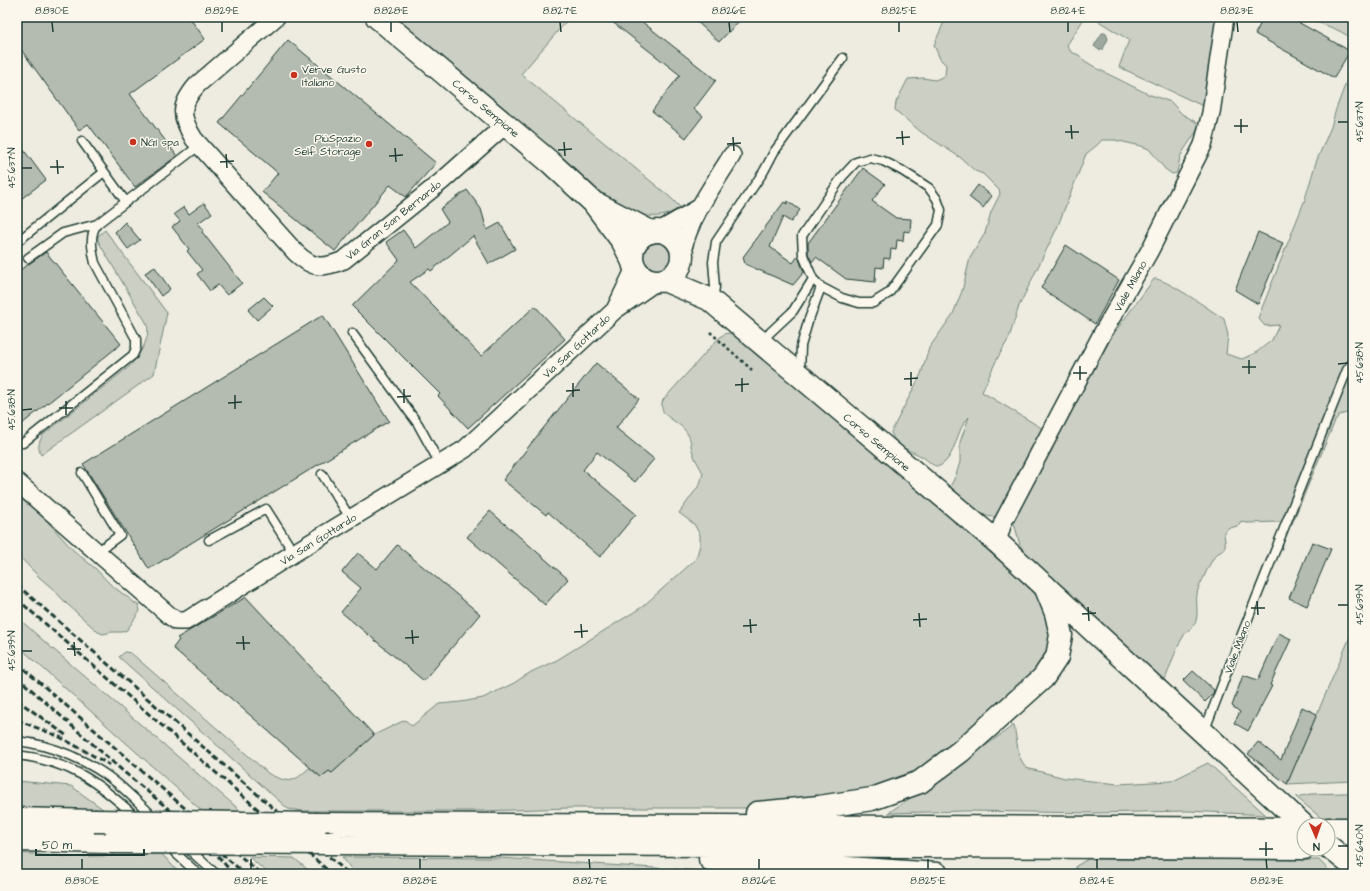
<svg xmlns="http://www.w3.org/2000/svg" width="1370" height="891" font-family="'Architects Daughter',sans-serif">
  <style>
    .green { fill: #cbcfc4; stroke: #75867c }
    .water { fill: #9fa89f; stroke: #6c7d74 }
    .building { fill: #b4bbb0; stroke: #1f3d34 }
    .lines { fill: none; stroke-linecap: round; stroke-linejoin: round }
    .lane-casing { stroke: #1f3d34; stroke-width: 11 }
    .street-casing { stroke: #1f3d34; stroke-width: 20 }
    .primary-casing { stroke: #1f3d34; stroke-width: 25 }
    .highway-casing { stroke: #1f3d34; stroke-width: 25 }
    .path { stroke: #1f3d34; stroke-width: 2.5; stroke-dasharray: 3 3; stroke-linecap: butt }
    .lane { stroke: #fbf7ec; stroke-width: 8 }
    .street { stroke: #fbf7ec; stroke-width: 17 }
    .primary { stroke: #fbf7ec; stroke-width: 22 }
    .highway { stroke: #fbf7ec; stroke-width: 22 }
    .rail { stroke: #1f3d34; stroke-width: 3; stroke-dasharray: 6 3; stroke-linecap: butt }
    .primary-bridge-casing { stroke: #1f3d34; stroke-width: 25; stroke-linecap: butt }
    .highway-bridge-casing { stroke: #1f3d34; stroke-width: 25; stroke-linecap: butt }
    .primary-bridge { stroke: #fbf7ec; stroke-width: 22 }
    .highway-bridge { stroke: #fbf7ec; stroke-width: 22 }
    .ticks { fill: none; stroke: #1f3d34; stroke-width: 1.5 }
    .poi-dot { fill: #c8321e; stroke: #fbf7ec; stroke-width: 1.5 }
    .labels { text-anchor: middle; stroke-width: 3; stroke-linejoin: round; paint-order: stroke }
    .poi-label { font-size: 11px; fill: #1f3d34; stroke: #fbf7ec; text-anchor: start }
    .street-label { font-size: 11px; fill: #1f3d34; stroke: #fbf7ec }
    .neatline { fill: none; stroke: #1f3d34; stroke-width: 1.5 }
    .ticks-label { font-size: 10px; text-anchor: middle; fill: #1f3d34 }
  </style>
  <rect width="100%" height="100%" fill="#eeece1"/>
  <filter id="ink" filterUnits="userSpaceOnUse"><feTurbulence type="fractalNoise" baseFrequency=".025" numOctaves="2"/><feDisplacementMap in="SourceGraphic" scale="8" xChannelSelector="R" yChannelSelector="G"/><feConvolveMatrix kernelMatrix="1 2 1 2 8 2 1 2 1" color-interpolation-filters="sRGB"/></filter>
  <g filter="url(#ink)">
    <path class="green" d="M389 17H570L521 74 670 197 680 207C656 226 633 212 609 202Z
      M950 17H1085L1067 45 1071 52 1079 55 1085 61 1098 69 1148 94 1171 102 1182 114 1196 122 1200 129H1198L1184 150 1180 157 1177 173 1172 174 1165 169 1149 149 1141 146 1115 140H1102C1097 146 1092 149 1086 154L1057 228 1019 306 1009 338 996 361 982 392 1045 430 1000 515C993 518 988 517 982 514L949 489 956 475 960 462V442L969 417C955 430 957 456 940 466 931 467 929 460 921 456 908 449 896 448 891 432L921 374 929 348 953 314 962 291 970 258 985 233 991 212 1000 194 999 190 983 174 975 171 961 158 921 132 895 110 896 102 908 79 923 78 935 80 945 76 946 65 940 59 934 45 944 22Z
      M1092 17H1216L1205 107 1119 67 1129 40Z
      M1306 17H1353V40C1338 27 1322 26 1306 17Z
      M1353 64V357L1348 363V377L1353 368V415L1347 413 1339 415 1335 421 1292 524 1279 522 1247 523 1241 521 1238 526 1228 528 1224 532C1224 537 1226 543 1225 547 1224 551 1219 552 1216 555 1209 563 1204 578 1199 587 1194 598 1199 610 1196 621 1194 628 1186 630 1183 637 1175 650 1170 668 1164 682L1024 553 1020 545 1013 519 1048 451 1051 452 1059 433 1112 336 1154 279C1164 277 1213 312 1224 319L1228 335 1226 354 1242 359 1257 352 1272 340 1279 325 1265 326 1258 318 1304 202 1316 162 1331 127 1336 109Z
      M105 230 167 313 154 374 41 455C37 447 39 442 43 435L130 366C139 355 151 339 147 324L98 241V236Z
      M643 257a14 14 0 1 1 28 0a14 14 0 1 1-28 0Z
      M729 333 735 334 1006 566 1038 597 1054 628 1048 661 922 774 870 794 756 808H569L483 811H302L288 809 119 657 125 652 131 653 269 774C289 783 292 784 309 768L321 777 329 771 332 773 374 735 405 720 412 726 439 704 461 702 483 698 514 683 531 672 557 660 642 607 696 559 700 545V535L694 524 679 513 700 484 703 473C700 467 695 460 693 453 689 442 693 439 683 428 674 419 657 415 663 400L717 340 724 334Z
      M17 496 40 513 72 549 96 569 110 584 139 606 140 611 127 630 122 632H112L103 634 98 632 66 603 53 589 39 577 17 554Z
      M17 617 45 642 242 812 202 811 17 645Z
      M1353 630V781L1287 784Z
      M1014 725 1019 756 1026 768 1065 778 1118 784 1171 781 1208 763 1266 815 1188 811 1094 813 966 811 888 813 956 767Z
      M17 781 71 786 107 812 17 810Z
      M1342 793H1353V818H1321L1296 797 1311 794Z
      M17 853 73 857 162 854 180 874H17Z
      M249 857 294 858 313 874H269Z
      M342 857 499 858 749 874H355Z
      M1088 859 1319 860 1332 874 1076 873V866Z"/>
    <path class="water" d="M1102 33H1106L1108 39 1103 49 1099 50 1094 46Z"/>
    <path class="building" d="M17 17H189L205 39 130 94 177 156 135 187 88 124 79 130 17 44Z
      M606 17H636L716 80 694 109 703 116 686 138 652 111 680 75Z
      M692 17H743L719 42Z
      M1264 17H1289L1350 51 1334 78 1255 34Z
      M288 40 436 163 406 197 390 185 335 251 262 192 278 173 219 123Z
      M17 141 46 180 17 202Z
      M863 168 885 184 872 201 896 218 911 219 910 232 904 231 903 241 897 240 896 250 891 249 890 259 884 258 883 268 876 267 875 282 846 279 816 257 812 262 808 254V243Z
      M978 185 992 196 983 208 969 197Z
      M467 190 481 209 487 230 500 223 515 249 489 264 473 236 431 271 429 269 410 282 481 356 535 306 565 339 468 428 438 396 440 394 352 306 399 260 386 242 403 230 416 248 448 222 440 209Z
      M788 201 800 210 791 222 783 217 770 247 793 263 798 256 804 272 793 285 745 264 743 257 784 202 787 204Z
      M204 203 212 213 198 223 204 230 202 232 242 283 227 295 218 285 210 291 197 274 202 270 187 251 189 249 172 227 180 221 174 214 184 207 189 214Z
      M125 222 140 240 128 249 115 232Z
      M1258 232 1283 243 1258 304 1235 290Z
      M1066 245 1119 280 1095 324 1041 288Z
      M46 252 121 344 17 428V272Z
      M155 267 170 289 161 296 145 273Z
      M264 297 273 306 257 320 248 310Z
      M323 315 389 421 149 569 83 464Z
      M596 363 639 399 616 428 654 459 635 482 597 452 583 470 636 514 600 557 548 512 546 515 503 480 533 441Z
      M490 511 568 579 545 605 467 537Z
      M1312 542 1331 549 1307 606 1289 598Z
      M397 545 480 614 424 681 341 612 361 588 342 572 358 553 377 569Z
      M246 597 374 735 332 773 329 771 321 777 173 648 179 640 177 638Z
      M1279 633 1291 639 1270 685 1272 686 1248 731 1234 723 1240 712 1232 706 1243 675 1258 680Z
      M1193 671 1214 690 1213 694 1205 702 1183 681Z
      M1302 707 1317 714 1287 784 1248 754 1258 742 1281 760Z"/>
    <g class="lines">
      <g class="lane-casing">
        <path id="lane" d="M82 141 126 202
          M870 158 883 161 901 170 929 188 937 199 941 210 938 225 889 293 873 303H859L842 298 821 287 813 279 803 255 802 236 842 177 856 162Z
          M17 242 104 172
          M28 258 63 233 97 224 200 145
          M713 301 715 287 713 262 716 242 764 171 774 152 843 58
          M352 333 418 424 440 464
          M761 341 793 311 813 279
          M800 373 801 346 808 322 821 287
          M23 443 133 355 136 348V339L95 263C92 250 89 235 97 224
          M82 473 120 535 97 552
          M322 474 351 519
          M209 540 266 509 294 553
          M1204 732 1236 649 1347 370 1353 362
          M17 741C53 745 90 761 118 784 131 795 143 807 155 818
          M17 755C70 761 98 782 136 817
          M168 846 198 874
          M185 846 216 874"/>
      </g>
      <g class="street-casing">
        <path id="street" d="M276 17 197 85C179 106 180 116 194 139L296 253C313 269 322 269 344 260L442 181 505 125
          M659 231 699 208
          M682 252C690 216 713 186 732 155
          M615 310 635 268
          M17 482 170 616 177 621H186L294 553 465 449 615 310 657 281
          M997 542 1003 522 1102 334 1150 250 1203 145 1211 113 1225 17"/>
      </g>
      <g class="primary-casing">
        <path id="primary" d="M377 17 551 163 593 202 623 242 632 260
          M599 205 651 232
          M632 256a25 25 0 1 1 50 0a25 25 0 1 1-50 0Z
          M664 280 709 299 997 542 1204 733 1304 826"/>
      </g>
      <g class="highway-casing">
        <path id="highway" d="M757 813 819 807 872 799 920 782 961 751 1043 678 1057 657 1061 635 1056 613 1045 586
          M17 819 94 821
          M317 824 1304 829
          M1328 829H1353
          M17 840 112 842
          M333 843 1304 848
          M1328 848H1353
          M710 859 937 874"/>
      </g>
      <path class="path" d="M710 332 752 370"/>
      <use href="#lane" class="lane"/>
      <use href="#street" class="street"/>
      <use href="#primary" class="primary"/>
      <use href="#highway" class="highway"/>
      <path class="rail" d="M17 585 349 874
        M17 599 332 874
        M17 663 261 874
        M17 677 124 772 200 835 245 874
        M17 700 67 736
        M17 720 58 736 110 765
        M218 856 233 874"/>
      <g class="primary-bridge-casing">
        <path id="primary-bridge" d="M1328 846 1353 866"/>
      </g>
      <g class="highway-bridge-casing">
        <path id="highway-bridge" d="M94 821 317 824
          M112 842 333 843"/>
      </g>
      <use href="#primary-bridge" class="primary-bridge"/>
      <use href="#highway-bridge" class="highway-bridge"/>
    </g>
  </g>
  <path class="ticks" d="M52 22 53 32M222 22V32M391 22V32M560 22 561 32M729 22 730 32M899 22V32M1068 22V32M1237 22 1238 32M1241 119V133M1338 122H1348M1071 125 1072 139M1234 126H1248M902 131 903 145M1065 132H1079M733 137 734 151M896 138 910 137M564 142 565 156M727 144 741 143M395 148 396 162M558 150 572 149M226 154 227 168M389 156 403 155M57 160 58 174M220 162 234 161M50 167H64M22 168H32M1249 360V374M1338 364 1348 363M1080 366V380M1242 367H1256M911 372V386M1073 373H1087M742 378V392M904 379 918 378M573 383V397M735 385 749 384M404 389V403M566 391 580 390M235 395V409M397 397 411 396M66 401V415M228 403 242 402M59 408H73M22 410 32 409M1257 601 1258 615M1338 605H1348M1088 607 1089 621M1251 608H1265M919 613 920 627M1082 614 1096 613M750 619 751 633M913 620 927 619M581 624 582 638M743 626 757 625M412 630 413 644M574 632 588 631M243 636 244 650M405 638 419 637M74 642 75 656M236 643H250M67 649H81M22 651H32M1266 842V856M1338 846H1348M1259 849H1273M82 859V869M251 859V869M420 859V869M589 859 590 869M759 859V869M928 859V869M1097 859V869M1266 859 1267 869"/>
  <g class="poi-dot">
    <circle cx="294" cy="75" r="4"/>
    <circle cx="133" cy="142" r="4"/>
    <circle cx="369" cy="144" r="4"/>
  </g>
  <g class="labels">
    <g class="poi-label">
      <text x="302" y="73">Verve Gusto<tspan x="302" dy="13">Italiano</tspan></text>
      <text x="361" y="142" text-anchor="end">PiùSpazio<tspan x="361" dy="13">Self Storage</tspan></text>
      <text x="141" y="146">NGI spa</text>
    </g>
    <g class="street-label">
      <text transform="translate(486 108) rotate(40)" y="4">Corso Sempione</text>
      <text transform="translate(393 220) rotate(-39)" y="4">Via Gran San Bernardo</text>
      <text transform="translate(1130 286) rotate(-61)" y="4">Viale Milano</text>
      <text transform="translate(576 346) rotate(-43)" y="4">Via San Gottardo</text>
      <text transform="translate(877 442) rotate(40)" y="4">Corso Sempione</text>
      <text transform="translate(318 539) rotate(-32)" y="4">Via San Gottardo</text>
      <text transform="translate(1237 647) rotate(-69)" y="4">Viale Milano</text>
    </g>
  </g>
  <rect width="1370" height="891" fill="none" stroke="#fbf7ec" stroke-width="44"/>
  <g transform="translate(1316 837) rotate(178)"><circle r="19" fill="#fbf7ec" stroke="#a3ada2"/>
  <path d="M0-3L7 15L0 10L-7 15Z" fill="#c8321e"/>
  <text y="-6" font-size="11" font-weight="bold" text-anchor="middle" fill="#1f3d34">N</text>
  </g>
  <path d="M36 849v6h108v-6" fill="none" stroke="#1f3d34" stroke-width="2"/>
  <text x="42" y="849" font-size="12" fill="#1f3d34" stroke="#fbf7ec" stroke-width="3" paint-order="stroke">50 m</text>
  <rect x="22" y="22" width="1326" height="847" class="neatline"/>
  <g class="ticks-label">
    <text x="52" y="14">8.830°E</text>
    <text x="222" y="14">8.829°E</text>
    <text x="391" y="14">8.828°E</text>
    <text x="560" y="14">8.827°E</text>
    <text x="729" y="14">8.826°E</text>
    <text x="899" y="14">8.825°E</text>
    <text x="1068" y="14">8.824°E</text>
    <text x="1237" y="14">8.823°E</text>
    <text transform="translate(1359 122) rotate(-90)" y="4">45.637°N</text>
    <text transform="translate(11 168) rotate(-90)" y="4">45.637°N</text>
    <text transform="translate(1359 363) rotate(-90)" y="4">45.638°N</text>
    <text transform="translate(11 410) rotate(-90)" y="4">45.638°N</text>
    <text transform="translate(1359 605) rotate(-90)" y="4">45.639°N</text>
    <text transform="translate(11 651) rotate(-90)" y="4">45.639°N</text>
    <text transform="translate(1359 846) rotate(-90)" y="4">45.640°N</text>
    <text x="82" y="884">8.830°E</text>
    <text x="251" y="884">8.829°E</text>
    <text x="420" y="884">8.828°E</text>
    <text x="590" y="884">8.827°E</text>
    <text x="759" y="884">8.826°E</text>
    <text x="928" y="884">8.825°E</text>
    <text x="1097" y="884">8.824°E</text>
    <text x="1267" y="884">8.823°E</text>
  </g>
</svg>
